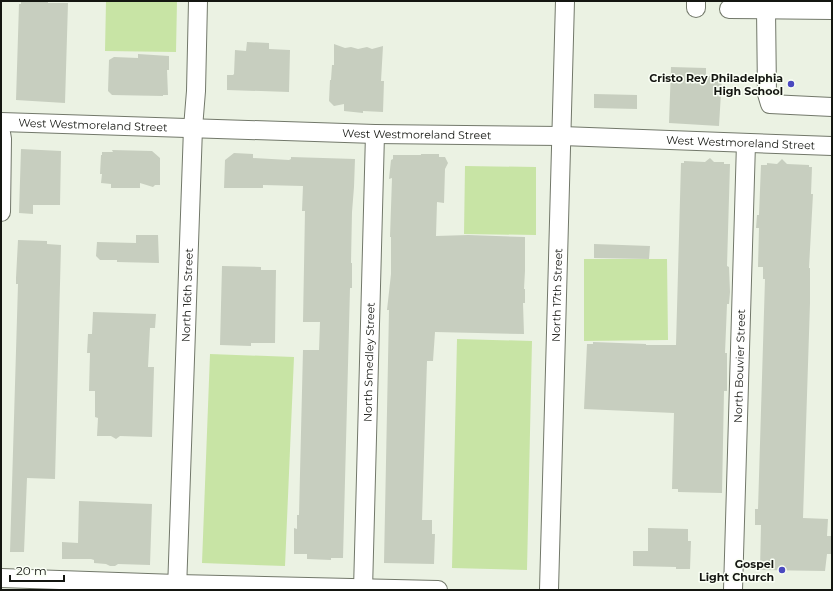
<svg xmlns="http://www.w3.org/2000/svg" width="833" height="591" font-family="Montserrat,sans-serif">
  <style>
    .green { fill: #c8e4a5 }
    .building { fill: #c7cebf }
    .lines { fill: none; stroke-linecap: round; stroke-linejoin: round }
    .minor-casing { stroke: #72786a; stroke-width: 20 }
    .minor { stroke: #fff; stroke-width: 18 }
    .poi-dot { fill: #4a49bf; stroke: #fafff5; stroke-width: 1.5 }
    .labels { text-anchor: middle; stroke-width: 3; stroke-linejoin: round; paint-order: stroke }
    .poi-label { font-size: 11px; font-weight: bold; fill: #141611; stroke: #fafff5; text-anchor: end }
    .street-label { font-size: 11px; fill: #141611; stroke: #fafff5 }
  </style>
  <rect width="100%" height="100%" fill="#ebf2e3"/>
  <path class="green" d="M106 1H177L176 52 105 51Z
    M465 166 536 167V235L464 234Z
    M584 259H667L668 340 584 341Z
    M457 339 532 341 527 570 452 568Z
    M210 354 294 357 285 566 202 563Z"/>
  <path class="building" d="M21 1H48V3H68L65 103 16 100 19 4H21Z
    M247 42 269 43V49L290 50 289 92 227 90V75H233L234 74 235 50 246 51Z
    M334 44 345 48 351 47 358 49 367 47 372 49 383 46 381 81H384L383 112 363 111V113L344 111V104L334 106 329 101 330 80H331L332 65H334Z
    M138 54 169 56V70H167L168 95H163V96L112 95 108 91 109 60 114 57 138 58Z
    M671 67 706 68V76H722L719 126 669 123Z
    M594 94 637 95V109L594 108Z
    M21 149 61 151 60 205H33V214L19 213Z
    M112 150 152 151 160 158V185H155L153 187 140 183V188H111V184L101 183 102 174H100L101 155H102V152H113Z
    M234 153 253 154V158L289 160 291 159V157L355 159 354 187 352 212 351 263H352V288H350L343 558H331V560L307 559V554H294V528L297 529V515H299L303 350H319L320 322H303L305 211H302L303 186 263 185V188H224L225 160Z
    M421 154H439V157H445L448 163 445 169 444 203 437 202 436 236 468 235 525 237V271L524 289H525V303H523L524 334 435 332 433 361H427L422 520H432V534H435L434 564 384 563 389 310H387L391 274V237H390L392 178 389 179 391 160 393 159V155H421Z
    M710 158 714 162H724V164H730L727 266 729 267 730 292 729 304H727L726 329 725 353H727V391H724L722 493 678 492V489H672L674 413 584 409 587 344H593V342L646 344V345H676L681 163H684V161L705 162Z
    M782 159 787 164 809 165V167H812L811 194H813L809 268H810V303L803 518 828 519 827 536H832L831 554H827L825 571 760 570 761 525H755V509H758L765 279H763V267H758L759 228H756L757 215H759L761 165H767V163L777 164Z
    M136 235H158L159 263 117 262V260H100L96 256 97 242 136 243Z
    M18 240 47 241V244L61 245 55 479 27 478 24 552H10L18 284H16V278Z
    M594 244 650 246 649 259 594 258Z
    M222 266 261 267V270H276L275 343H251V346L220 345Z
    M93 312 156 314 155 328H150L148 367H154L152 437 120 436 116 439 111 436H97L98 418 95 417V391H89L90 353H87L88 334H92Z
    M79 501 152 504 150 565 118 564 115 566H110L106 564 94 563V560L91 559H62V542L78 543Z
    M648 528 688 529V541H691L690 569H676V567L633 566V551H648Z"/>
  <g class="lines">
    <g class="minor-casing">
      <g id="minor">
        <path d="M696 8V1"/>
        <path d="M729 9 832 10"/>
        <path d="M766 9 767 94 770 104 832 107"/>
        <path id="s1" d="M1 122 375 134 562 136 832 146"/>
        <path d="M1 133 2 139 1 212"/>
        <path d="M1 578 177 584 438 590"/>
        <path id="s2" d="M177 590 193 128 196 91 198 1"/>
        <path id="s3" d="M363 590 375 134"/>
        <path id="s4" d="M549 590 565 1"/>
        <path id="s5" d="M733 590 746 143"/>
      </g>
    </g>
    <use href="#minor" class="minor"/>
  </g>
  <g class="poi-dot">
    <circle cx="791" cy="84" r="4"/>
    <circle cx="782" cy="570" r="4"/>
  </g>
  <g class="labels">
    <g class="poi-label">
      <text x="783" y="82">Cristo Rey Philadelphia<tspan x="783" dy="13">High School</tspan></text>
      <text x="774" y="568">Gospel<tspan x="774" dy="13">Light Church</tspan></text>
    </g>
    <g class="street-label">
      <text dy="4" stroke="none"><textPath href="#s1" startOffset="92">West Westmoreland Street</textPath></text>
      <text dy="4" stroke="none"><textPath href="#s1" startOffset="416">West Westmoreland Street</textPath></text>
      <text dy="4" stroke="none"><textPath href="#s1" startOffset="740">West Westmoreland Street</textPath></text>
      <text dy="4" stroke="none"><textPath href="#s2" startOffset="295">North 16th Street</textPath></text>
      <text dy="4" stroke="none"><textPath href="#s4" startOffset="295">North 17th Street</textPath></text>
      <text dy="4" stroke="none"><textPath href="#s3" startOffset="228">North Smedley Street</textPath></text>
      <text dy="4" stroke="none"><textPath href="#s5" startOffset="224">North Bouvier Street</textPath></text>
    </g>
  </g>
  <rect width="833" height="591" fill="none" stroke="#141611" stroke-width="4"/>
  <path d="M10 575v6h54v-6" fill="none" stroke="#141611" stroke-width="2"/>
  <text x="16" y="575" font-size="12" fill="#141611" stroke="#fafff5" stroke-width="3" paint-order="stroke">20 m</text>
</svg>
